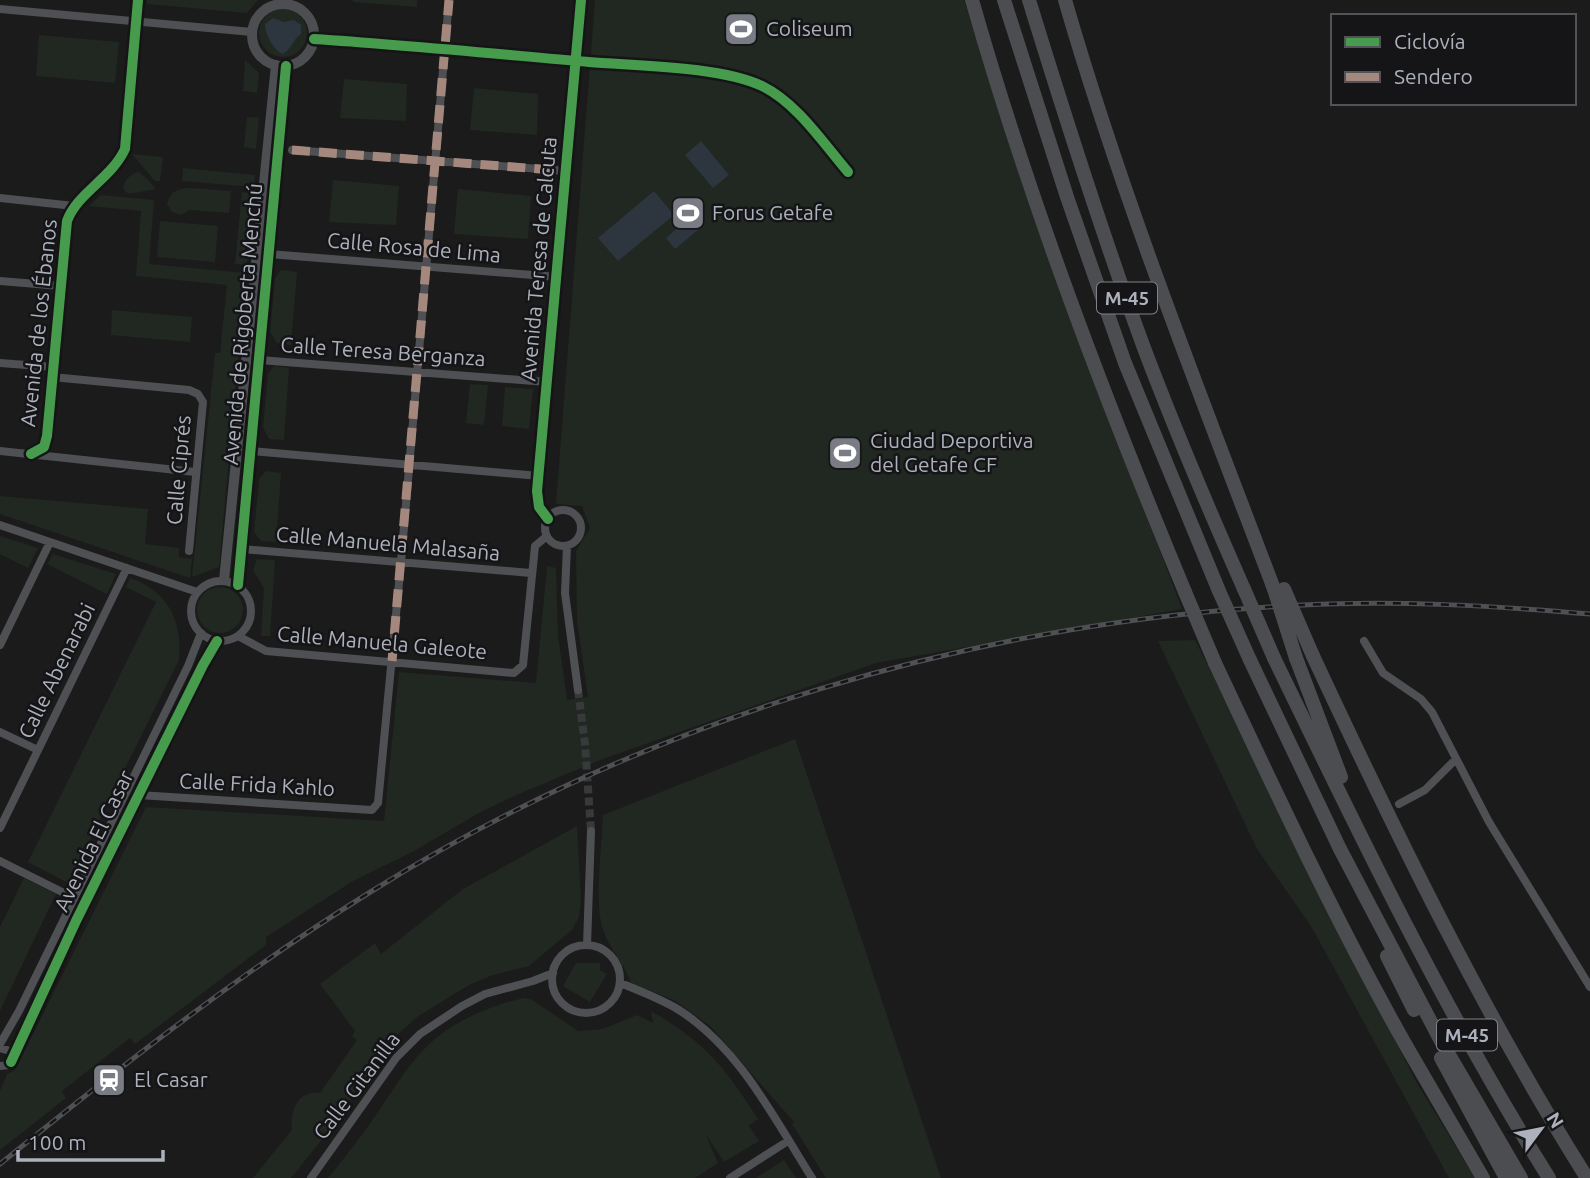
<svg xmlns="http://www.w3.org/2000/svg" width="1590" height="1178" font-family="Ubuntu,sans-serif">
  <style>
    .green { fill: #202821 }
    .water { fill: #2d363e }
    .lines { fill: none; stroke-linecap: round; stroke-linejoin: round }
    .street-tunnel { stroke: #38393b; stroke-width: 8; stroke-dasharray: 8 4; stroke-linecap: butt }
    .street { stroke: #4e5054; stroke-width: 8 }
    .secondary { stroke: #4d4e52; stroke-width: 10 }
    .highway { stroke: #4c4d50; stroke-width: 14 }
    .rail-casing { stroke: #4e5053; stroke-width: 5 }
    .rail { stroke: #151517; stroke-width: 2.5; stroke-dasharray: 8; stroke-linecap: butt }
    .highway-bridge { stroke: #4c4d50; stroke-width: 14 }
    .quiet { stroke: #a5887d; stroke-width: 9; stroke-dasharray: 18 9; stroke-linecap: butt }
    .cycleway-casing { stroke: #151517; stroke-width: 15 }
    .cycleway { stroke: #469c4c; stroke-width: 10 }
    .labels { text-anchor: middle; stroke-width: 5; stroke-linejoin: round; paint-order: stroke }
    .shield { fill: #151517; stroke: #7f828a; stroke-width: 2 }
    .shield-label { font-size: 19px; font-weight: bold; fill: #acb1bc }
    .poi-label { font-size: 21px; fill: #acb1bc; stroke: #151517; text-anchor: start }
    .street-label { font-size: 21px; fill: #acb1bc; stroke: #151517 }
  </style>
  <rect width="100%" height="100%" fill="#1b1b1b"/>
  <path class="green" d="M147 0H258L247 13 147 4Z
    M353 0H417V7L353 2Z
    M595 0H964L1031 211 1182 609 876 663 600 760 514 796 479 813 414 851 353 881 266 937V945L135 1044 130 1038 62 1091 66 1098 0 1150V1091L7 1074 15 1070 146 807 384 821 399 672 536 683 547 566 556 568 558 635 567 700 588 697 577 620 576 551 590 528 582 506 556 504Z
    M259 33a24 24 0 1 1 48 0a24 24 0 1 1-48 0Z
    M39 35 119 42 115 83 36 76Z
    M245 60 259 73 257 93 243 91Z
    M344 79 407 84 406 121 340 118Z
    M474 88 538 94 537 135 470 130Z
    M247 117 259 118 256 149 244 147Z
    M132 154 163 157 160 181H155Z
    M183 168 255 175 254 187 182 181Z
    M138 172C142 173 154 186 156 189L129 194 124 190C121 182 131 174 138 172Z
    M333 180 399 186 396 225 329 222Z
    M191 188 231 191 229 213 190 210 181 215 172 212 167 204C170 191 178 188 191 188Z
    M458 189 531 196 528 239 454 234Z
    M242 192 253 194 247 265 235 264Z
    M101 195 154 200 149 264 246 273 219 567 192 577 215 353H220L227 285 136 276 141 211 89 206Z
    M160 221 218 226 215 262 157 257Z
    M281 270 297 272 291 345 277 343 270 332 275 278Z
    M112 310 192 317 190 342 111 335Z
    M274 366 289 368 284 440 269 439 263 427 268 374Z
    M470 384 488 385 484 425 466 423Z
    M505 387 533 389 529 429 502 426Z
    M266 471 281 473 276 542 261 541 254 532 259 479Z
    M0 496 148 509 145 544 179 548V557L192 559 190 578 0 514Z
    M0 536 38 548 28 568 0 554Z
    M53 554 116 574 107 594 47 564Z
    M257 559 275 560 270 636H261L264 588 253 570Z
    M130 578C168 591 183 621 179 660L68 883 28 862 156 602 126 587Z
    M197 610a23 23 0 1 1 46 0a23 23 0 1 1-46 0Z
    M1195 640 1415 1080 1475 1178H1449L1311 926 1257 849 1158 641Z
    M795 739 941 1178H826L792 1124 794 1122 710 1026 674 1000 631 983C624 963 609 948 603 930 594 905 602 844 603 815Z
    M577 826 581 899 579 917 572 930 529 966 493 975 469 985 417 1017 396 1036 377 1060 328 1132 291 1178H253L292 1130C290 1111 297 1090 320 1093L357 1040 352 1036 355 1031 320 984 375 943 381 954 463 889Z
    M24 878 56 894 0 1011V927Z
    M576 963H600V970L607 974 590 1002 563 986Z
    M524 998 531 999 578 1031 603 1029 637 1015 653 1023 651 1011C706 1043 725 1067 758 1119L749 1126 759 1141 724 1162 705 1133 718 1163 695 1178H328C346 1156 364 1133 380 1109 397 1084 412 1058 436 1038 461 1018 493 1005 524 998Z
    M784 1160 796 1178H756Z"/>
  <path class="water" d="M273 18 284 22 294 20 301 25V34C292 40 292 50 282 54 273 49 265 34 265 24Z
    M701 141 729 175 713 188 685 155Z
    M654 191 674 215 618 261 598 238Z
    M689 218 699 229 675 249 666 238Z"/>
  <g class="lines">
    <path class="street-tunnel" d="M578 690 585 744 591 831"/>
    <path class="street" d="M0 9 252 32
      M314 39C406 45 497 54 589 62 636 66 720 66 762 86 797 103 823 143 848 172
      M292 150 566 171
      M0 198 74 206
      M269 254 557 277
      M0 281 61 286
      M259 360 547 382
      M0 363 53 367
      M52 377 189 390 198 394 203 402 189 551
      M0 451 195 472
      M251 451 539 476
      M31 454 44 447 47 436 67 221C78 192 111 179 125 149L138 0
      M545 528a18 18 0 1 1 36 0a18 18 0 1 1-36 0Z
      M548 519 539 507 537 491 581 0
      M0 525 197 592
      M567 546 565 593 578 690
      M242 549 531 573
      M191 611a30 30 0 1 1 60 0a30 30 0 1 1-60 0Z
      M238 636 266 651 514 673 523 665 535 546 547 536
      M1364 641 1383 673 1421 699 1432 712 1489 822 1590 987
      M0 645 50 542
      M0 732 38 750
      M139 795 372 810 378 803 401 562 449 0
      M1399 804 1425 790 1456 759
      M0 828 127 568
      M0 861 74 898
      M587 945 591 831
      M552 979a34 34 0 1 1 68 0a34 34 0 1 1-68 0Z
      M620 983C640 991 661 999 679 1010 740 1049 774 1118 812 1178
      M0 1044 19 1011 188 666 201 633
      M0 1048 10 1051 12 1058 9 1065 0 1066
      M11 1062 76 921 203 665 217 641
      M311 1178 396 1058 420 1034 462 1006 485 994 533 981 553 973
      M730 1178 788 1141"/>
    <path class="secondary" d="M252 35a31 31 0 1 1 62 0a31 31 0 1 1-62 0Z
      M224 580 276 65
      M238 585 286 66"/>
    <path class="highway" d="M972 0C1030 203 1104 397 1185 592
      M1004 0 1067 197 1125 363 1219 591
      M1029 0C1065 117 1102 234 1144 348 1175 430 1209 510 1244 589
      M1065 0C1123 200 1200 394 1274 589
      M1313 656C1396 834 1482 1011 1587 1178
      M1274 658C1358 832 1446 1014 1549 1178
      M1296 658 1341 777
      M1250 660 1340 849 1441 1041 1521 1178
      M1215 663C1276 793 1337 924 1408 1049 1433 1092 1458 1135 1483 1178
      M1387 956 1414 1010
      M1441 1058 1506 1178"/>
    <g class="rail-casing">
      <path id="rail" d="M0 1164C120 1067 241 972 372 891 647 719 979 620 1303 605 1398 600 1495 606 1590 614"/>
    </g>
    <use href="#rail" class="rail"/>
    <path class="highway-bridge" d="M1244 589 1274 658
      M1274 589 1296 658
      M1284 589 1313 656
      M1219 591 1250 660
      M1185 592 1215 663"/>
    <path class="quiet" d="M292 150 566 171
      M392 661 449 0"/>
    <g class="cycleway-casing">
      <path id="cycleway" d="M314 39C406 45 497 54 589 62 636 66 720 66 762 86 797 103 823 143 848 172
        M31 454 44 447 47 436 67 221C78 192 111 179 125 149L138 0
        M548 519 539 507 537 491 581 0
        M238 585 286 66
        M11 1062 76 921 203 665 217 641"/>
    </g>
    <use href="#cycleway" class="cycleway"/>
  </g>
  <defs>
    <g id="stadium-square" transform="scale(1.75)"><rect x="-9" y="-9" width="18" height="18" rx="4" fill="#797c84" stroke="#151517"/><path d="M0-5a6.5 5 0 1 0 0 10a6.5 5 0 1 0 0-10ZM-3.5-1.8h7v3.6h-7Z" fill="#fff"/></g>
    <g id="station-square" transform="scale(1.75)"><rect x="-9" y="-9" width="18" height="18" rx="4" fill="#797c84" stroke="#151517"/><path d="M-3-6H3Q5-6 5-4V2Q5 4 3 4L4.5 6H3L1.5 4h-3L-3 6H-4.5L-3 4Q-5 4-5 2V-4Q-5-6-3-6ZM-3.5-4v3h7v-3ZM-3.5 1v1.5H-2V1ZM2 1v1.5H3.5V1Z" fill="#fff"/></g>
  </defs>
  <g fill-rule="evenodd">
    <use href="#stadium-square" x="741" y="29"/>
    <use href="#stadium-square" x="688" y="213"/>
    <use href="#stadium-square" x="845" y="453"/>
    <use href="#station-square" x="109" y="1080"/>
  </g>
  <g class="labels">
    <g class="shield">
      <rect x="1097" y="282.5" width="60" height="31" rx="5"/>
      <rect x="1437" y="1019.5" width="60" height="31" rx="5"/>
    </g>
    <g class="shield-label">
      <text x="1127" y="305">M-45</text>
      <text x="1467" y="1042">M-45</text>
    </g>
    <g class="poi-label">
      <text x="766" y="36">Coliseum</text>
      <text x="712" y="220">Forus Getafe</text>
      <text x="870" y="448">Ciudad Deportiva<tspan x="870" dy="24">del Getafe CF</tspan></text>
      <text x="134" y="1087">El Casar</text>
    </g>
    <g class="street-label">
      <text transform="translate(414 248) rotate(5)" y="7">Calle Rosa de Lima</text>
      <text transform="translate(539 259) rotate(-85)" y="7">Avenida Teresa de Calcuta</text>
      <text transform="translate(39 323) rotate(-84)" y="7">Avenida de los Ébanos</text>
      <text transform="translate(243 324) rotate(-85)" y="7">Avenida de Rigoberta Menchú</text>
      <text transform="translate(383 352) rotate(4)" y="7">Calle Teresa Berganza</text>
      <text transform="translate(179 470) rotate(-85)" y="7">Calle Ciprés</text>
      <text transform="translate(388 544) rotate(5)" y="7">Calle Manuela Malasaña</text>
      <text transform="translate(382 643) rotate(5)" y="7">Calle Manuela Galeote</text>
      <text transform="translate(57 671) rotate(-64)" y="7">Calle Abenarabi</text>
      <text transform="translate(257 785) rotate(3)" y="7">Calle Frida Kahlo</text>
      <text transform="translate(94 841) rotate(-64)" y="7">Avenida El Casar</text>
      <text transform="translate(357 1086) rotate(-53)" y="7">Calle Gitanilla</text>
    </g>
  </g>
  <rect x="1331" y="14" width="245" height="91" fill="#151517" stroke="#515359" stroke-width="2"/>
  <rect x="1345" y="37" width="35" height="10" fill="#469c4c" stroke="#515359" stroke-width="2"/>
  <text x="1394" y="49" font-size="21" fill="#acb1bc">Ciclovía</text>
  <rect x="1345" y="72" width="35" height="10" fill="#a5887d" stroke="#515359" stroke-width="2"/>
  <text x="1394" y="84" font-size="21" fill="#acb1bc">Sendero</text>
  <g transform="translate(1541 1129) rotate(58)" stroke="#151517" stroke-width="5" paint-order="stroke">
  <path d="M0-5L12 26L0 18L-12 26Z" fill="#acb1bc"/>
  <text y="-10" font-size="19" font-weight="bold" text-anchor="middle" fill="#acb1bc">N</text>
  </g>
  <path d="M18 1150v10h145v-10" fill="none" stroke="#acb1bc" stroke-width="3.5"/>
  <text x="28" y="1150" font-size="21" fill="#acb1bc" stroke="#151517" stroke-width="5" paint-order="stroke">100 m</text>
</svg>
